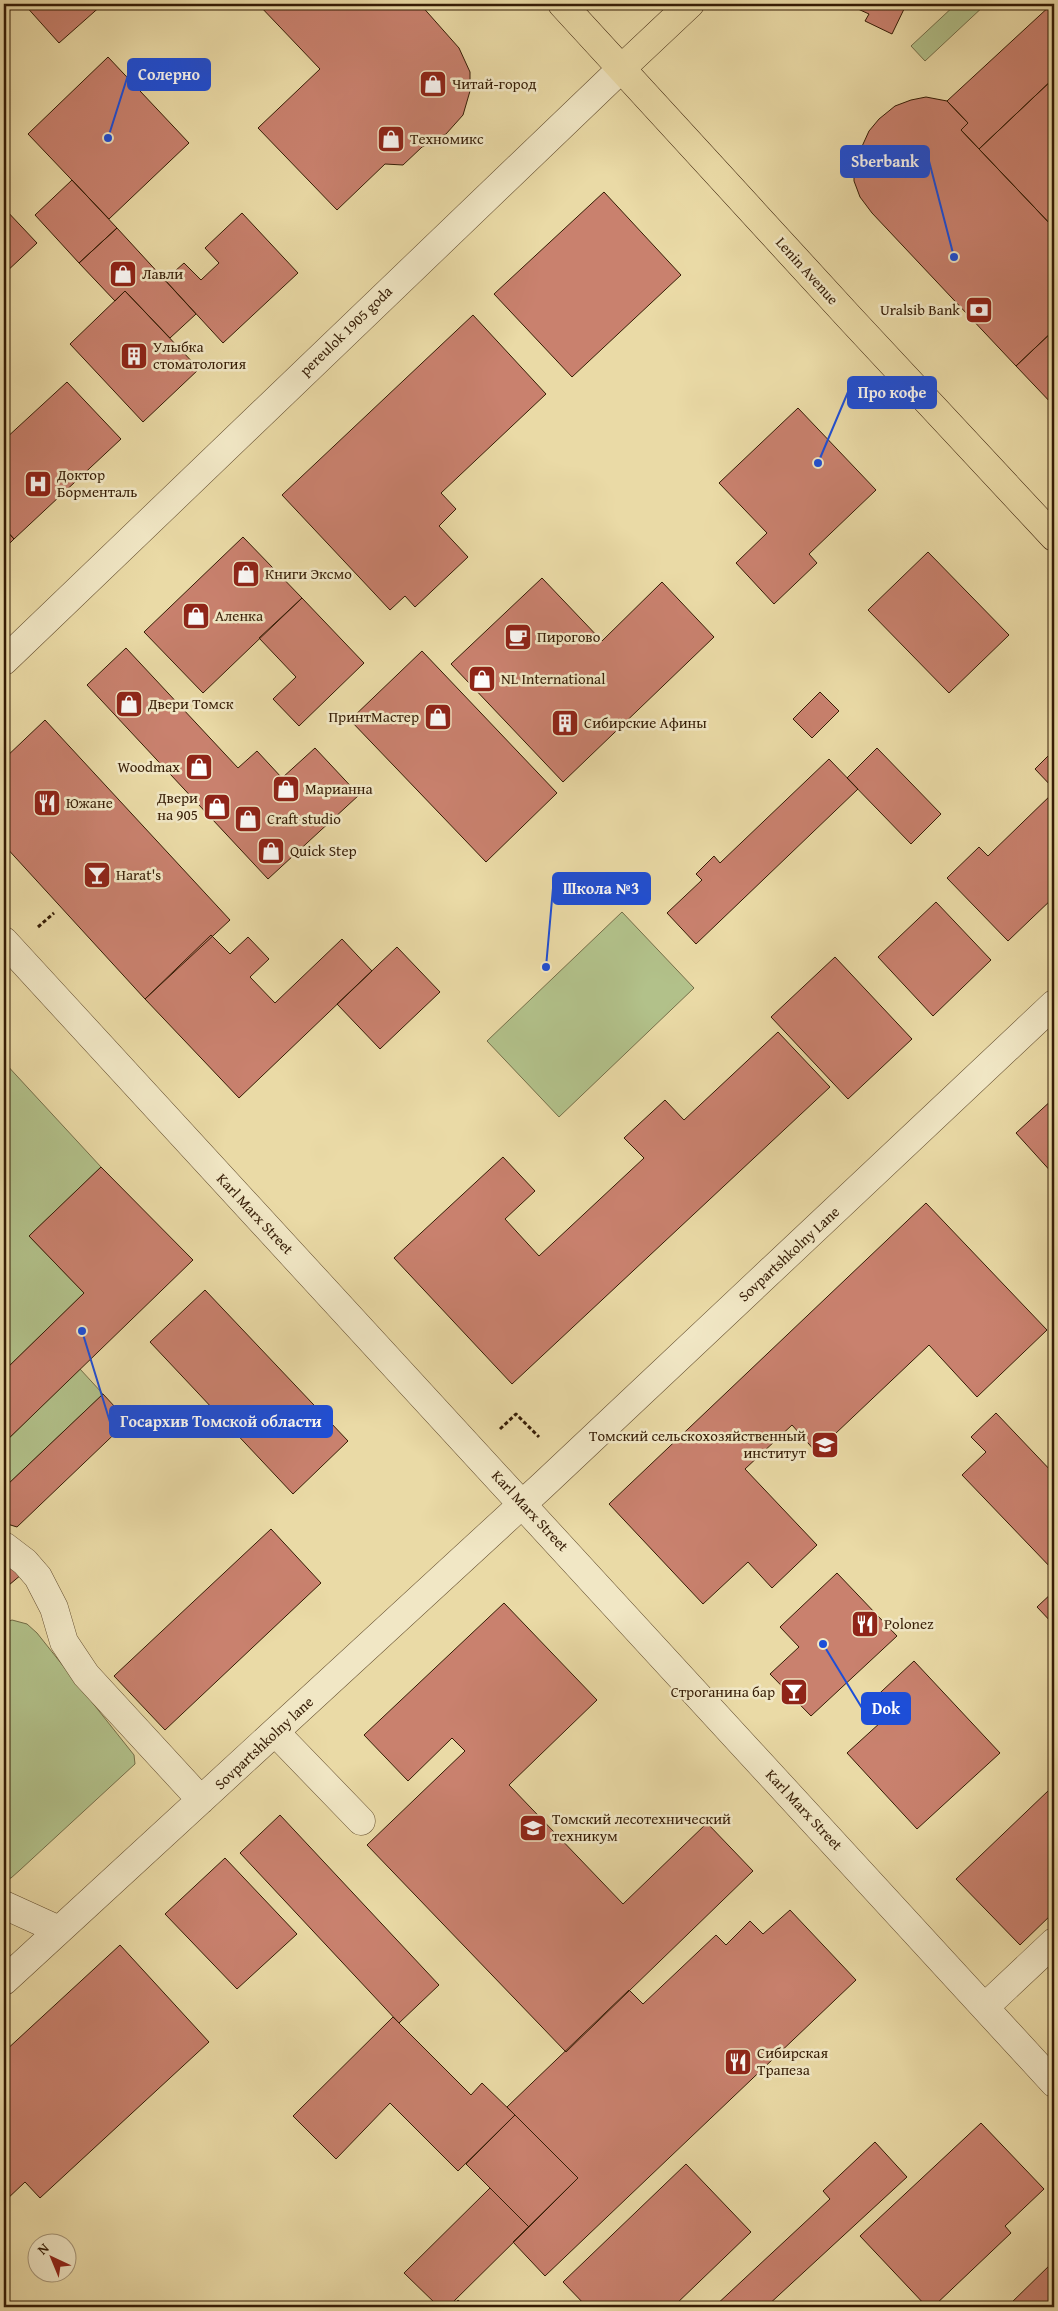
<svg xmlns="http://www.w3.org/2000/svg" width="1058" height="2311" font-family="'Gentium Book Plus',serif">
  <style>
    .green { fill: #b2c18a; stroke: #746e48 }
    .building { fill: #c9816e; stroke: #351c05 }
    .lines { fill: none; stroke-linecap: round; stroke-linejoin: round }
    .minor-casing { stroke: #624c2d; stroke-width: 29 }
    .major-casing { stroke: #351c05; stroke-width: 29 }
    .path { stroke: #351c05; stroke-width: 3; stroke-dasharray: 4 2.5; stroke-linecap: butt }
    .minor { stroke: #f1e7c5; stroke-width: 28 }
    .major { stroke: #eadaa6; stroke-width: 28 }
    .labels { text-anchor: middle; stroke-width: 5; stroke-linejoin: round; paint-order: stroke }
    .poi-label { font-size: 15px; fill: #351c05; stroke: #f1e7c5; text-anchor: start }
    .street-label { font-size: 15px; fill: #351c05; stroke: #f1e7c5 }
    .leader { fill: none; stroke: #1d4ed8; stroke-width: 2 }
    .callout-dot { fill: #1d4ed8; stroke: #f1e7c5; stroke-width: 2 }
    .callout { fill: #1d4ed8; stroke: #1d4ed8; stroke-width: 2 }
    .callout-label { font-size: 16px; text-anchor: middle; font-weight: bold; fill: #fff }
  </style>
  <rect width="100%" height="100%" fill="#eadaa6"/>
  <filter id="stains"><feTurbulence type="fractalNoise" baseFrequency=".004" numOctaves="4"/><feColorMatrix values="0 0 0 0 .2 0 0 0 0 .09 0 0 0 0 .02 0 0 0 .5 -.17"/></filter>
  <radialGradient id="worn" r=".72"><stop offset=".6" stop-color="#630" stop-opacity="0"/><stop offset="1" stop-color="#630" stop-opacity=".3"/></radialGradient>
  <path class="green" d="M956 4H986L925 61 911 46Z
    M622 912 694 988 559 1117 487 1041Z
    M4 1062 101 1167 29 1236 84 1293 4 1371Z
    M80 1369 103 1394 6 1486 4 1485V1443Z
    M12 1620 27 1624 37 1633 134 1755 135 1764 20 1870 11 1878 4 1880V1623Z"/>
  <path class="building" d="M24 4H103L59 43Z
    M258 4H420L459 48 470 72V91L463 115 446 134 422 147 403 165 385 164 337 210 258 128 320 69Z
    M847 4H908L905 7 892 34 865 21 869 14Z
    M1052 4H1054V78L979 149 961 130 968 123 947 101Z
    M108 57 189 143 109 219 28 134Z
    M1054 78V228L979 149Z
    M926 97 947 101 968 123 961 130 1054 228V330L1016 366 872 213 860 197 854 181V164L869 131 879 119 895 106 911 100Z
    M72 180 117 228 79 263 35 215Z
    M604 192 681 275 572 377 494 294Z
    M4 208 37 243 4 274Z
    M242 213 298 273 223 343 165 280 184 263 201 280 219 263 205 248Z
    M117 228 196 314 170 338 125 291 115 301 79 263Z
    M125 291 199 369 143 422 70 344Z
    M473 315 546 394 441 493 456 509 439 526 468 557 415 607 405 596 390 610 282 495Z
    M1054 330V406L1016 366Z
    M67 382 121 439 14 539 4 528V440Z
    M798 408 876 490 809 554 817 563 774 604 736 563 767 533 719 483Z
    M4 528 14 539 4 549Z
    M243 537 302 598 203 693 144 632Z
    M928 552 1009 635 949 693 868 610Z
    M542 578 602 641 662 582 714 637 563 782 451 664Z
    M302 598 364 663 299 726 273 699 296 677 259 638Z
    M126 648 238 768 257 751 282 778 315 748 359 795 268 879 87 685Z
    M422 651 557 793 486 862 350 720Z
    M820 692 839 711 812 738 793 719Z
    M45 720 230 920 145 999 4 845V759Z
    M877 748 941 814 911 844 847 778Z
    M1054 750V789L1035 769Z
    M829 759 858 789 696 944 667 913 702 880 696 874 714 856 720 863Z
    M1054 792V897L1008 941 947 878 979 847 988 856Z
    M936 902 991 960 933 1016 878 957Z
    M211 935 230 954 248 937 269 959 250 977 275 1003 342 939 372 971 239 1098 145 999Z
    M397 947 440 992 380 1049 337 1004Z
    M835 957 912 1039 848 1099 771 1017Z
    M778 1032 830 1087 512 1384 394 1258 503 1157 535 1191 505 1219 539 1256 644 1158 624 1138 665 1100 684 1120Z
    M1054 1098V1175L1016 1133Z
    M101 1167 193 1260 4 1443V1371L84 1293 29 1236Z
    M926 1203 1047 1330 977 1397 929 1345 816 1452 792 1425 745 1469 817 1545 772 1588 748 1562 703 1604 609 1504Z
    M205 1290 348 1441 293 1494 150 1342Z
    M103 1394 128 1421 17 1527 4 1523V1485L6 1486Z
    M996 1413 1054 1474V1571L962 1475 986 1452 971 1437Z
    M271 1529 321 1583 165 1730 114 1676Z
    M4 1542 28 1569 9 1585 4 1580Z
    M837 1573 897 1636 811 1716 770 1674 799 1647 780 1627Z
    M1054 1591V1625L1037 1607Z
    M504 1603 597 1700 509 1785 623 1904 707 1823 753 1871 566 2052 367 1845 465 1751 452 1738 408 1781 364 1735Z
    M914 1661 1000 1753 917 1829 847 1753 881 1722 866 1706Z
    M1049 1790 1054 1795V1912L1020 1945 956 1879Z
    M280 1815 439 1985 399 2023 240 1853Z
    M225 1858 297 1934 237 1989 165 1914Z
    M790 1910 856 1980 545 2276 513 2242 578 2178 507 2107 629 1990 643 2004 716 1935 726 1945 750 1921 763 1934Z
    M120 1945 209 2042 40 2198 25 2182 4 2202V2052Z
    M1054 1968V1980L1048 1973Z
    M393 2017 471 2095 482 2083 515 2115 458 2171 390 2103 336 2159 293 2116Z
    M515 2115 578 2178 529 2227 466 2164Z
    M981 2123 1044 2189 1005 2226 1011 2233 933 2307H927L860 2236Z
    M875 2142 907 2177 766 2307H714L830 2199 823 2191Z
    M686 2164 751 2232 673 2307H587L563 2282Z
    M490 2188 529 2227 448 2307H439L404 2273Z
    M1054 2261V2307H1007Z
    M458 2300 466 2307H453Z"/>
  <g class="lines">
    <g class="minor-casing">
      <path id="minor" d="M4 661 622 68
        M4 941 1054 2083
        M4 1546 25 1562 38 1577 54 1608 64 1642 86 1675 201 1800
        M275 1732 361 1821
        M4 1905 59 1930
        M4 1981 542 1486 1054 1004
        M985 2007 1054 1942"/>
    </g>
    <g class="major-casing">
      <path id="major" d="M562 4 849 317 1054 537
        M622 68 690 4"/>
    </g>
    <path class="path" d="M38 927 54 913
      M500 1429 516 1414 539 1437"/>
    <use href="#minor" class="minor"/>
    <use href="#major" class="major"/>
  </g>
  <defs>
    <g id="shop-square" transform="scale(1.4375)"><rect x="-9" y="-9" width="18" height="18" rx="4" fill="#8f2418" stroke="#f1e7c5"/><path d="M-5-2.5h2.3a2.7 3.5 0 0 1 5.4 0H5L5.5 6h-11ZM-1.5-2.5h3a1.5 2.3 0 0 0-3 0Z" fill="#fff"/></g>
    <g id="bank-square" transform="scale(1.4375)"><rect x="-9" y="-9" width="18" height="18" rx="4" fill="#8f2418" stroke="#f1e7c5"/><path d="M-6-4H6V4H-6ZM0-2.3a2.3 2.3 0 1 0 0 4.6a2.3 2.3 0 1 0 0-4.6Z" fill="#fff"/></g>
    <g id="building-square" transform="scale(1.4375)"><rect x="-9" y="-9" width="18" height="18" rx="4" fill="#8f2418" stroke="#f1e7c5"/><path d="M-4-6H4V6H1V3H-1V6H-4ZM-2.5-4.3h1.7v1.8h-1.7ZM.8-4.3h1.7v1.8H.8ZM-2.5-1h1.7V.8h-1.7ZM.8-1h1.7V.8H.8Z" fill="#fff"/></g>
    <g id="hospital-square" transform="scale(1.4375)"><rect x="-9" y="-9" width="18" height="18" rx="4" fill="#8f2418" stroke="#f1e7c5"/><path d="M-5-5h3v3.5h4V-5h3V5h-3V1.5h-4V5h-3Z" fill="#fff"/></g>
    <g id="cafe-square" transform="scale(1.4375)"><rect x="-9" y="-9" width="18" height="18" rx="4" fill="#8f2418" stroke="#f1e7c5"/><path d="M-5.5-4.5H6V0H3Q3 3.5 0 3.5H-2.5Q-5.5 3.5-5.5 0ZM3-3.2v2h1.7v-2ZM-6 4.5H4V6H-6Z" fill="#fff"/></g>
    <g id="restaurant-square" transform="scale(1.4375)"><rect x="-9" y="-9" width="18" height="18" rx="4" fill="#8f2418" stroke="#f1e7c5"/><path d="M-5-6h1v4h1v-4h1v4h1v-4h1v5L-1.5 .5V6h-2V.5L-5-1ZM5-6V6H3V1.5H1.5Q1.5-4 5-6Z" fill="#fff"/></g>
    <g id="bar-square" transform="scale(1.4375)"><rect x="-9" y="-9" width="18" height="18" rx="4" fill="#8f2418" stroke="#f1e7c5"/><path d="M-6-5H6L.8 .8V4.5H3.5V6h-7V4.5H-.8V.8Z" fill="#fff"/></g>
    <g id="university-square" transform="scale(1.4375)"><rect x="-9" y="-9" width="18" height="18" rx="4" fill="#8f2418" stroke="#f1e7c5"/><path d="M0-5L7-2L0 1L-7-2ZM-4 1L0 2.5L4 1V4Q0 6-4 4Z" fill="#fff"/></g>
  </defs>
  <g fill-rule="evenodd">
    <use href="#shop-square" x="433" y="84"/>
    <use href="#shop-square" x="391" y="139"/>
    <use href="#shop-square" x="123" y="274"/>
    <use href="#bank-square" x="979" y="310"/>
    <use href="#building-square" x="134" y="356"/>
    <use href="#hospital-square" x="38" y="484"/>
    <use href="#shop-square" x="246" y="574"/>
    <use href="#shop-square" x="196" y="616"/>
    <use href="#cafe-square" x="518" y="637"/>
    <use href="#shop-square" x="482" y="679"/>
    <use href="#shop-square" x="129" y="704"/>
    <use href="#shop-square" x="438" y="717"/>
    <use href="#building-square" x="565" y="723"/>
    <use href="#shop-square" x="199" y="767"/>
    <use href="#shop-square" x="286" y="789"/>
    <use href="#restaurant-square" x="47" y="803"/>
    <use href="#shop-square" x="217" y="807"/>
    <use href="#shop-square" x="248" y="819"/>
    <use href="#shop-square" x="271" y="851"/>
    <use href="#bar-square" x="97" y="875"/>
    <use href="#university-square" x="825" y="1445"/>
    <use href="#restaurant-square" x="865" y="1624"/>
    <use href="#bar-square" x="794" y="1692"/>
    <use href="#university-square" x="533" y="1828"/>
    <use href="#restaurant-square" x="738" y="2062"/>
  </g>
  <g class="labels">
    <g class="poi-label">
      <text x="452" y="89">Читай-город</text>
      <text x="410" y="144">Техномикс</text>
      <text x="142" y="279">Лавли</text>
      <text x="960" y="315" text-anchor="end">Uralsib Bank</text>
      <text x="153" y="352">Улыбка<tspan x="153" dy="17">стоматология</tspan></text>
      <text x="57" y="480">Доктор<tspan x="57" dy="17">Борменталь</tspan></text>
      <text x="265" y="579">Книги Эксмо</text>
      <text x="215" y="621">Аленка</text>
      <text x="537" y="642">Пирогово</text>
      <text x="501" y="684">NL International</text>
      <text x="148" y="709">Двери Томск</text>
      <text x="419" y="722" text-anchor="end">ПринтМастер</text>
      <text x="584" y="728">Сибирские Афины</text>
      <text x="180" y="772" text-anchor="end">Woodmax</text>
      <text x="305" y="794">Марианна</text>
      <text x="198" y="803" text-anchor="end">Двери<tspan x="198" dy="17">на 905</tspan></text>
      <text x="66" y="808">Южане</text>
      <text x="267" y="824">Craft studio</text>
      <text x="290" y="856">Quick Step</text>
      <text x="116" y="880">Harat's</text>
      <text x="806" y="1441" text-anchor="end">Томский сельскохозяйственный<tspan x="806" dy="17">институт</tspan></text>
      <text x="884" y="1629">Polonez</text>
      <text x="775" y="1697" text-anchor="end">Строганина бар</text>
      <text x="552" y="1824">Томский лесотехнический<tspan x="552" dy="17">техникум</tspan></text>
      <text x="757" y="2058">Сибирская<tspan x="757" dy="17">Трапеза</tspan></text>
    </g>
    <g class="street-label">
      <text transform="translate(807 271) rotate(48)" y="5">Lenin Avenue</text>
      <text transform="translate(346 331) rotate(-44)" y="5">pereulok 1905 goda</text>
      <text transform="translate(255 1214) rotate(47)" y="5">Karl Marx Street</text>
      <text transform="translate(789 1254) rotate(-43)" y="5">Sovpartshkolny Lane</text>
      <text transform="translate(530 1511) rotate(47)" y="5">Karl Marx Street</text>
      <text transform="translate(264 1743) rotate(-43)" y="5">Sovpartshkolny lane</text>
      <text transform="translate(804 1810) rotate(47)" y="5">Karl Marx Street</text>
    </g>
  </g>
  <path class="leader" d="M108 138L128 75M954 257L929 161M818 463L848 392M546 967L553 888M82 1331L110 1422M823 1644L862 1708"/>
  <g class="callout-dot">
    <circle cx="108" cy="138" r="5"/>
    <circle cx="954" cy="257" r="5"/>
    <circle cx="818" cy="463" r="5"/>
    <circle cx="546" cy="967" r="5"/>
    <circle cx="82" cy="1331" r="5"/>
    <circle cx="823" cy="1644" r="5"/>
  </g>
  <g class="callout">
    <rect x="128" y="59" width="82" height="31" rx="5"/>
    <rect x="841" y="146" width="88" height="31" rx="5"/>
    <rect x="848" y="377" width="88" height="31" rx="5"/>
    <rect x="553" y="873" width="97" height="31" rx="5"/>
    <rect x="110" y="1406" width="222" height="31" rx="5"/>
    <rect x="862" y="1693" width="48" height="31" rx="5"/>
  </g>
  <g class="callout-label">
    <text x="169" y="80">Солерно</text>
    <text x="885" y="167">Sberbank</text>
    <text x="892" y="398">Про кофе</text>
    <text x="601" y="894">Школа №3</text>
    <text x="221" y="1427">Госархив Томской области</text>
    <text x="886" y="1714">Dok</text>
  </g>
  <rect width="1058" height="2311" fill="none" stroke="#eadaa6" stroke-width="20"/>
  <rect x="5" y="5" width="1048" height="2301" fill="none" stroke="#351c05" stroke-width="2.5"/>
  <rect x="10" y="10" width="1038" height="2291" fill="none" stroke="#351c05"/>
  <g transform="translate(52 2258) rotate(316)"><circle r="24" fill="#f1e7c5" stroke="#a69678"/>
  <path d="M0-4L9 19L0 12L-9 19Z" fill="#8f2418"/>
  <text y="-8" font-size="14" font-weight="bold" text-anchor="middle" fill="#351c05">N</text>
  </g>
  <rect width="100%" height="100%" filter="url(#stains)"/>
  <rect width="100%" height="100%" fill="url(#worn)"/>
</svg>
